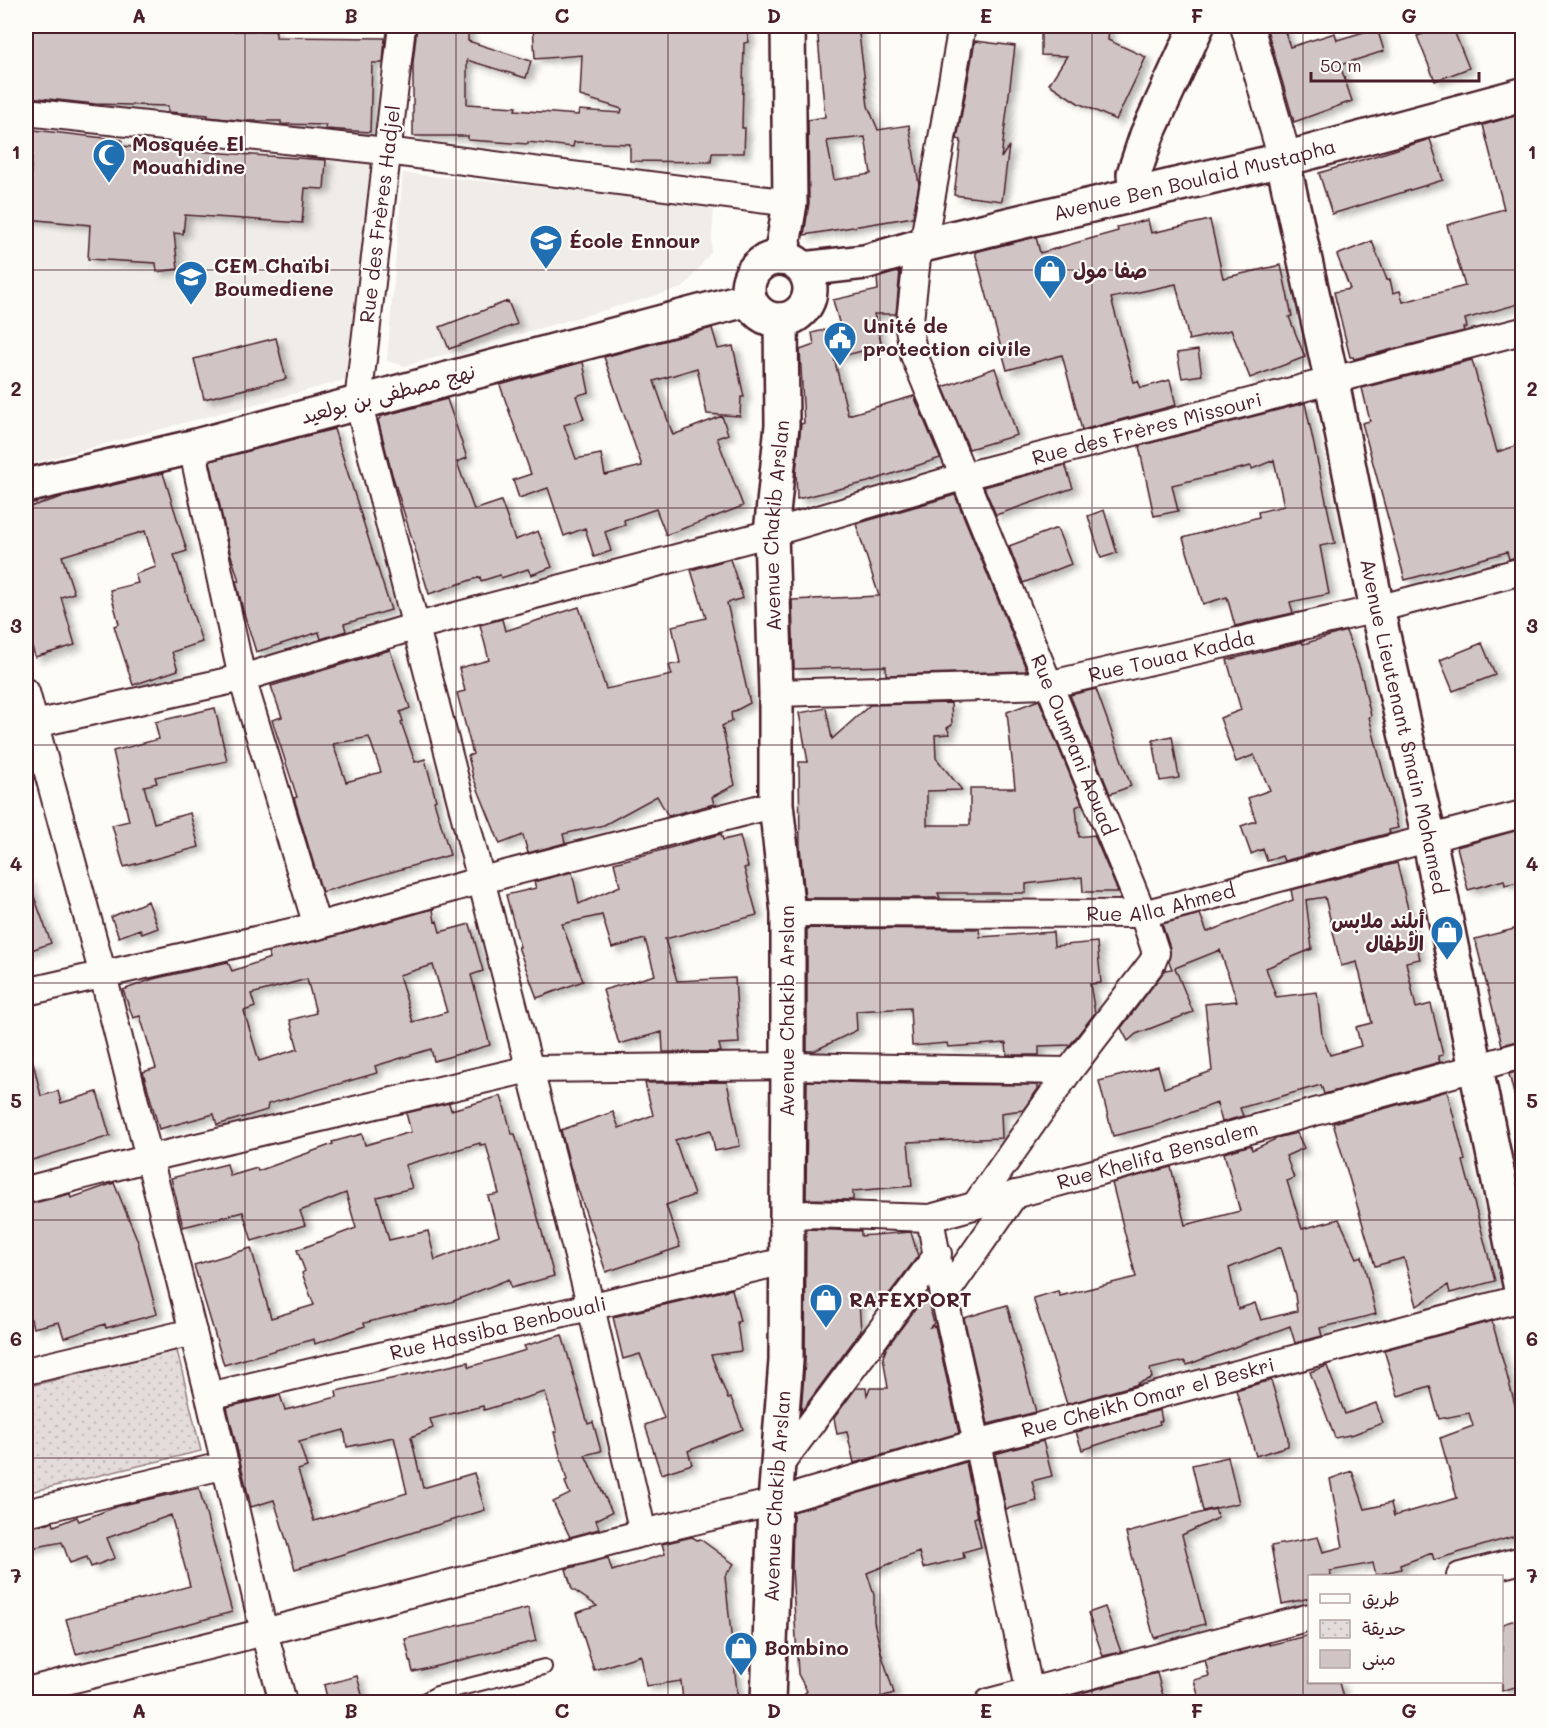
<svg xmlns="http://www.w3.org/2000/svg" width="1548" height="1728" font-family="Mali,'Playpen Sans Arabic',sans-serif">
  <style>
    .built { fill: #f0ece8 }
    .park { fill: url(#park-dots); stroke: #967e82; stroke-width: 1.5 }
    .building { fill: #d0c5c4; stroke: #4a1f2b; stroke-width: 1.5; fill-rule: evenodd; filter: url(#shadow) }
    .lines { fill: none; stroke-linecap: round; stroke-linejoin: round }
    .service-casing { stroke: #4a1f2b; stroke-width: 18 }
    .minor-casing { stroke: #4a1f2b; stroke-width: 30 }
    .tertiary-casing { stroke: #4a1f2b; stroke-width: 36 }
    .secondary-casing { stroke: #4a1f2b; stroke-width: 38 }
    .service { stroke: #fdfcf7; stroke-width: 14 }
    .minor { stroke: #fdfcf7; stroke-width: 26 }
    .tertiary { stroke: #fdfcf7; stroke-width: 32 }
    .secondary { stroke: #fdfcf7; stroke-width: 33 }
    .grid { fill: none; stroke: #4a1f2b; stroke-width: 1.5; stroke-opacity: 0.55 }
    .labels { text-anchor: middle; stroke-width: 4.5; stroke-linejoin: round; paint-order: stroke }
    .poi-label { font-size: 20px; font-weight: bold; fill: #4a1f2b; stroke: #fdfcf7; text-anchor: start }
    .street-label { font-size: 20px; fill: #4a1f2b; stroke: #fdfcf7 }
    .neatline { fill: none; stroke: #4a1f2b; stroke-width: 2 }
    .grid-label { font-size: 20px; text-anchor: middle; font-weight: bold; fill: #4a1f2b }
  </style>
  <defs>
    <pattern id="park-dots" width="8" height="8" patternUnits="userSpaceOnUse" patternTransform="scale(1.5)"><rect width="8" height="8" fill="#e3dcda"/><path d="M2 2h.1M6 6h.1" fill="none" stroke="#c4bcbb" stroke-width="1.8" stroke-linecap="round"/></pattern>
    <filter id="shadow"><feDropShadow dx="6" dy="4" stdDeviation="3" flood-color="#0004"/></filter>
  </defs>
  <rect width="100%" height="100%" fill="#fdfcf7"/>
  <filter id="ink" filterUnits="userSpaceOnUse"><feTurbulence type="fractalNoise" baseFrequency=".0167" numOctaves="2"/><feDisplacementMap in="SourceGraphic" scale="12" xChannelSelector="R" yChannelSelector="G"/><feConvolveMatrix kernelMatrix="1 2 1 2 8 2 1 2 1" color-interpolation-filters="sRGB"/></filter>
  <g filter="url(#ink)">
    <path class="built" d="M194 149 371 162 348 379 26 465 27 219 182 234Z
      M403 173 714 205 711 252 683 288 405 366 387 361Z"/>
    <path class="park" d="M177 1350 201 1451 26 1493V1387Z"/>
    <path class="building" d="M31 26H203V28L232 26 233 31H276V37L385 38 383 63H372L370 132 325 129 326 125 281 124V121H246L208 117V115L168 112V106L95 104 29 97Z
      M417 26H468V41L531 61 526 78 467 60V104L516 107 515 110 578 115 579 110 621 113 622 109 580 96 582 55 535 59 533 26H746L749 42 744 43 742 128H745L744 153H712L711 162 630 161V144L574 142 573 147 528 142V144L468 140V136H413V63Z
      M817 26H858L868 106 878 130 909 125 919 184 913 217 804 235 809 203 808 120 825 117ZM865 137 871 174 834 180 827 141Z
      M1041 26H1109L1108 40 1146 57 1116 120 1078 103 1049 84 1067 56 1041 55Z
      M1266 26H1283L1290 47 1335 33 1337 40 1377 28 1384 51 1340 65 1352 101 1294 122Z
      M1446 26H1452L1469 68 1435 81 1417 36Z
      M975 41 1015 46 1001 158 1009 146 1002 201 954 195 961 140 957 139Z
      M1522 114V303L1465 319 1467 327 1463 328 1464 331 1354 359 1353 357H1350L1334 292 1350 289 1337 255 1372 241 1387 280 1390 279 1393 293 1400 291 1403 302 1465 286 1447 225 1504 209 1483 125Z
      M34 130 122 140 121 146 326 160 324 189 305 188 302 223 185 215 183 234 174 233 178 269 157 272 156 263 88 259 90 225 27 219Z
      M1430 139 1443 180 1332 214 1319 173Z
      M1148 220 1151 233 1210 220 1223 278 1281 265 1292 316 1289 317 1305 357 1250 378 1231 330 1189 340 1176 284 1111 298 1134 382 1138 381 1141 388 1170 380 1176 405 1082 430 1062 355 1007 370 975 252 1036 237 1040 253 1118 231 1117 227Z
      M900 271 896 314H874L882 346 834 358 848 415 914 396 940 458 868 482 797 499 796 472 801 424 804 423 800 350 814 345 812 333 840 326 833 300 878 290 877 278Z
      M508 301 517 324 449 349 440 327Z
      M712 328 718 349 733 346 744 397H741L740 416 707 414 697 368 654 381 673 435 722 416 728 434 717 438 743 506 666 535 656 509 624 520 625 525 605 532 611 551 594 557 585 528 564 536 548 488 519 498 513 480 531 474 500 385 583 362 589 392 576 396 584 419 564 425 576 459 601 454 605 475 642 466 604 357Z
      M276 338 286 379 204 399 194 359Z
      M1198 350 1202 375 1182 378 1177 353Z
      M1472 360 1497 452 1522 444V556L1509 559 1507 552 1405 580 1362 423 1370 421 1362 388Z
      M995 368 1017 435 969 449 943 387Z
      M447 399 467 458 457 462 474 510 501 501 515 540 538 531 552 567 531 575 528 569 501 578 500 575 481 581 480 577 429 594 392 474 378 420 382 416Z
      M1305 403 1335 543 1320 546 1329 594 1290 602 1293 613 1235 626 1227 597 1203 604 1183 538 1259 517 1258 512 1284 506 1274 460 1252 469 1251 466 1172 485 1178 511 1154 516 1139 446Z
      M334 429 391 610 344 624 346 631 321 639 319 632 256 652 243 610 236 581H239L230 552 210 461Z
      M1065 465 1073 488 996 515 984 487Z
      M163 473 187 551 174 555 202 642 172 652 178 670 133 685 114 626 119 624 110 590 138 583 135 574 156 567 145 531 62 556 74 593 61 597 75 645 35 657 26 626V508L59 498Z
      M955 495 1027 671 886 675V666L794 669 792 600 879 596 856 524Z
      M1104 510 1117 553 1101 558 1088 516Z
      M1057 528 1071 564 1023 583 1009 546Z
      M730 559 743 598 727 603 750 703 731 713 732 721 722 726 735 785 712 797 714 804 668 816 657 796 604 825 563 834 565 843 528 853 523 835 500 844 473 777 468 756 473 754 457 693 465 691 459 668 489 660 480 625 502 619 505 631 579 607 606 689 672 675 669 665 680 663 672 626 706 618 691 570Z
      M1346 631 1360 669 1371 716 1369 717 1398 828 1389 830 1390 833 1284 861 1282 856 1267 861 1263 849 1251 854 1241 826 1256 821 1248 798 1270 790 1254 755 1236 762 1220 718 1241 710 1227 660 1302 642 1303 644Z
      M1482 643 1495 675 1453 691 1440 660Z
      M390 650 410 708 400 712 403 721 401 722 415 762 425 759 436 800 434 801 450 855 322 892 294 798 297 797 272 720 282 717 271 686ZM369 737 381 772 346 782 333 744Z
      M1096 689 1131 786 1110 794 1070 695Z
      M1039 700 1082 804 1076 807 1079 837 1094 835 1118 892H1083L1082 877 1026 884V893H938L940 898H805L800 847 799 762H808L799 713 826 708 832 739 870 705 951 703 952 725 947 728 950 734 935 735 936 758 962 790 927 791V825H970V788H1015L1007 712Z
      M215 708 227 761 155 777 157 783 144 786 154 823 190 813 199 847 124 867 112 825 129 821 113 751 159 739 155 722Z
      M1172 736 1179 778 1160 781 1153 740Z
      M1522 829V881L1505 885 1504 880 1468 890 1457 847Z
      M721 834 723 840 740 836 748 867 744 868 757 915 665 939 677 981 735 978 739 1043 719 1044 721 1052H663L662 1032 619 1044 603 990 655 975 645 939 612 948 602 915 562 924 583 981 537 998 518 947H520L506 895 536 888 534 882 572 872 579 904 620 886 614 863Z
      M1397 863 1420 959 1406 962 1416 1008 1431 1004 1443 1055 1438 1056 1440 1062 1324 1094 1321 1085 1240 1108 1243 1116 1222 1122 1217 1103 1157 1125 1113 1136 1099 1081 1158 1066 1164 1088 1212 1071 1205 1004 1237 1001 1220 950 1175 968 1193 1012 1136 1034 1128 1041 1121 1028 1165 970 1172 969 1169 962 1170 948 1162 924 1200 914 1207 932 1293 900 1291 890ZM1325 897 1341 966 1357 962 1372 1023 1356 1027 1361 1046 1330 1055 1322 1035 1317 992 1276 997 1266 968 1312 949 1306 900Z
      M26 880H28L51 943 26 952Z
      M148 901 158 928 142 934 140 929 119 937 111 917Z
      M433 909 435 922 437 921 440 932 470 924 483 971 471 975 490 1045 434 1061 431 1049 375 1066 377 1073 268 1104 267 1110 217 1125 214 1114 159 1129 143 1072 156 1068 140 1016 133 1018 123 990 153 979 228 962 232 971 270 958 268 952 321 940ZM433 965 447 1012 413 1022 399 975ZM307 979 316 1013 290 1020 298 1049 259 1061 244 1011 255 1007 251 994Z
      M1522 927V1040L1502 1045 1475 939Z
      M807 928 979 929 980 937 1053 932 1054 946 1097 942 1101 983 1090 984 1095 1013 1070 1045 1039 1046V1055H1007L1006 1043 948 1047 947 1043 912 1046 910 1008 856 1011 857 1030 814 1051H807Z
      M33 1062 41 1096 58 1091 61 1103 97 1092 110 1136 26 1162V1063Z
      M1522 1070V1101L1516 1102 1509 1074Z
      M807 1081 913 1084 1038 1085V1089L1023 1110 1001 1113 1002 1138 908 1142 912 1186 853 1191V1200L806 1199Z
      M727 1082 740 1146 715 1151 711 1130 675 1140 694 1195 666 1205 680 1247 606 1272 570 1166 561 1130 613 1112 619 1128 653 1115 645 1083Z
      M1447 1091 1465 1160 1463 1161 1495 1281 1450 1293 1448 1285 1417 1306 1404 1258 1375 1266 1333 1123Z
      M501 1096 512 1134H515L554 1276 511 1288 509 1279 451 1302 364 1323 365 1326 315 1344 314 1339 224 1365 194 1265 251 1248 271 1318 314 1305 302 1273 305 1271 297 1250 356 1228 346 1193 300 1211 305 1225 252 1241 243 1212 183 1227 171 1178 227 1164 230 1176 257 1168 258 1171 333 1144 332 1142 362 1134 365 1145 411 1132 406 1113 449 1103 451 1110ZM480 1143V1145L486 1144 499 1194 488 1196 499 1235 435 1260 428 1231 389 1240 377 1197 412 1188 405 1165Z
      M1297 1133 1304 1148 1286 1156 1294 1178 1287 1181 1302 1229 1339 1219 1357 1258 1362 1256 1376 1314 1320 1328 1322 1336 1295 1343 1290 1326 1187 1365 1184 1361 1150 1369 1152 1378 1138 1383 1139 1384 1067 1404 1033 1298 1058 1291 1060 1296 1136 1277 1112 1183 1171 1167 1185 1225 1240 1211 1224 1153 1251 1145 1252 1150 1280 1137ZM1281 1247 1295 1295 1297 1311 1261 1320 1255 1303 1238 1309 1229 1268Z
      M114 1183 137 1239 157 1314 106 1328 105 1324 64 1338 59 1322 33 1328 31 1319 26 1320V1205L70 1194 71 1198Z
      M806 1229 861 1231V1236L911 1232 918 1256 882 1303H859L861 1331 801 1412 805 1361Z
      M732 1289 740 1321 737 1322 741 1351 711 1355 728 1399 731 1398 743 1429 688 1451 692 1464 661 1474 645 1425 664 1418 640 1354 623 1359 613 1317Z
      M926 1295 934 1323 930 1327 935 1326 959 1433 854 1463 847 1432 837 1434 834 1418 856 1388H866L867 1395 870 1388H888L883 1357 887 1347Z
      M1007 1305 1036 1412 988 1424 964 1318Z
      M1492 1321 1522 1430V1534L1434 1560 1432 1553 1400 1565 1401 1569 1376 1575 1373 1563 1330 1571 1331 1576H1310V1598L1282 1604 1271 1546 1318 1537 1323 1552 1343 1547 1330 1479 1352 1471 1365 1509 1391 1503 1394 1516 1457 1498 1440 1438 1473 1426 1469 1413 1439 1419 1430 1386 1398 1396 1384 1350Z
      M562 1335 588 1424 593 1422 601 1451 585 1455 612 1512 596 1520 599 1529 570 1537 553 1502 570 1494 565 1482 567 1481 554 1432H557L545 1392 484 1410 483 1406 430 1419 433 1428 411 1437 423 1488 474 1473 485 1510 295 1569 274 1500 251 1507 227 1407 280 1395 285 1410 337 1397 336 1391 468 1362 469 1367 526 1350 524 1346ZM344 1430 347 1447 394 1437 407 1493 314 1521 298 1470 307 1467 299 1442Z
      M1327 1366 1345 1414 1376 1403 1383 1423 1354 1434 1335 1438 1310 1372Z
      M1271 1380 1288 1438V1446L1256 1456 1236 1390Z
      M1160 1410 1162 1421 1159 1422 1160 1424 1082 1450 1076 1432Z
      M1043 1441 1052 1476 1032 1481 1037 1501 1006 1509 995 1454Z
      M1228 1457 1239 1503 1203 1511 1192 1465Z
      M966 1462 977 1517 974 1518 981 1547 963 1552 964 1558 923 1568 919 1552 867 1573 874 1595V1622L881 1652 894 1693 874 1699 875 1702H795L807 1691 798 1674 792 1567 793 1512Z
      M199 1488 232 1612 76 1654 66 1619 190 1586 171 1515 107 1538 115 1558 91 1567 87 1557 70 1563 62 1542 26 1549V1528L53 1522 54 1526 77 1517 79 1521 118 1506Z
      M1215 1509 1218 1518 1182 1535 1205 1624 1154 1638 1126 1533Z
      M692 1537 697 1540 700 1539 734 1564 725 1576 738 1702H683L681 1681 646 1686 641 1655 594 1670 576 1613 597 1606 572 1589 566 1569 608 1558 612 1571 665 1554 662 1544Z
      M1105 1607 1121 1652 1103 1656 1088 1613Z
      M528 1608 536 1641 413 1672 405 1639Z
      M1522 1618V1685L1502 1691V1624Z
      M1310 1635V1682H1339L1344 1702H1200L1194 1680 1209 1676 1205 1660 1269 1643V1645Z
      M1157 1673 1163 1696 1139 1702H1047Z
      M357 1676 364 1702H328L324 1685Z"/>
    <g class="lines">
      <g class="service-casing">
        <path id="service" d="M422 1702 437 1694 544 1667"/>
      </g>
      <g class="minor-casing">
        <g id="minor">
          <path d="M402 26 358 402 591 1307 643 1533"/>
          <path id="s1" d="M962 26 923 245 917 258 909 329 914 355 1143 914 1156 953 1152 963 1069 1071 976 1204"/>
          <path d="M26 112 386 151 790 203"/>
          <path d="M192 447 242 678 317 926"/>
          <path d="M26 692 103 975 209 1396 264 1632 283 1702"/>
          <path id="s2" d="M776 693 1047 685 1377 609 1522 571"/>
          <path id="s3" d="M26 726 242 678 417 626 771 533 965 476 1522 331"/>
          <path id="s4" d="M788 913 1143 914 1522 814"/>
          <path d="M26 992 317 926 482 880 776 804"/>
          <path d="M26 1190 150 1158 529 1069 788 1066 1069 1071"/>
          <path id="s5" d="M786 1216 810 1214 930 1218 1522 1055"/>
          <path d="M930 1218 944 1296 977 1443 1032 1702"/>
          <path d="M944 1296 1015 1194"/>
          <path d="M26 1371 193 1332"/>
          <path id="s6" d="M209 1396 785 1261"/>
          <path d="M777 1469 938 1254"/>
          <path d="M26 1513 226 1465"/>
          <path d="M1460 1576 1522 1560"/>
          <path id="s7" d="M26 1691 264 1632 643 1533 775 1502 977 1443 1522 1298"/>
          <path d="M989 1702 1310 1617"/>
        </g>
      </g>
      <g class="tertiary-casing">
        <path id="tertiary" d="M1247 26 1285 159"/>
      </g>
      <g class="secondary-casing">
        <g id="secondary">
          <path id="s8" d="M1285 159V171L1332 382 1377 609 1429 838 1522 1294"/>
          <path d="M1136 194 1134 174 1147 135 1197 26"/>
          <path d="M781 258 790 203 788 26"/>
          <circle cx="779" cy="289" r="31"/>
          <path id="s9" d="M803 269 865 262 923 245 1285 159 1522 95"/>
          <path d="M26 486 192 447 749 299"/>
          <path id="s10" d="M768 1702 775 1502 786 1361 788 1066V913L776 804V693L771 533 782 425 781 320"/>
        </g>
      </g>
      <use href="#service" class="service"/>
      <use href="#minor" class="minor"/>
      <use href="#tertiary" class="tertiary"/>
      <use href="#secondary" class="secondary"/>
    </g>
  </g>
  <path class="grid" d="M245 26V1702M456 26V1702M668 26V1702M880 26V1702M1092 26V1702M1303 26V1702M26 270H1522M26 508H1522M26 745H1522M26 983H1522M26 1220H1522M26 1458H1522"/>
  <defs>
    <g id="mosque-pin" transform="scale(1.725)"><path d="M0 17L-7.5 6A9.5 9.5 0 1 1 7.5 6Z" fill="#1f6fb2" stroke="#fdfcf7"/><path d="M3.5-4.9A6 6 0 1 0 3.5 4.9A5 5 0 1 1 3.5-4.9Z" fill="#fff"/></g>
    <g id="school-pin" transform="scale(1.725)"><path d="M0 17L-7.5 6A9.5 9.5 0 1 1 7.5 6Z" fill="#1f6fb2" stroke="#fdfcf7"/><path d="M0-5L7-2L0 1L-7-2ZM-4 1L0 2.5L4 1V4Q0 6-4 4Z" fill="#fff"/></g>
    <g id="shop-pin" transform="scale(1.725)"><path d="M0 17L-7.5 6A9.5 9.5 0 1 1 7.5 6Z" fill="#1f6fb2" stroke="#fdfcf7"/><path d="M-5-2.5h2.3a2.7 3.5 0 0 1 5.4 0H5L5.5 6h-11ZM-1.5-2.5h3a1.5 2.3 0 0 0-3 0Z" fill="#fff"/></g>
    <g id="civic-pin" transform="scale(1.725)"><path d="M0 17L-7.5 6A9.5 9.5 0 1 1 7.5 6Z" fill="#1f6fb2" stroke="#fdfcf7"/><path d="M-.6-6.5H3V-4.5H.6V-3L4-1V1h2V6H-6V1h2V-1L-.6-3ZM-1.2 2.5V6h2.4V2.5Z" fill="#fff"/></g>
  </defs>
  <g fill-rule="evenodd">
    <use href="#mosque-pin" x="109" y="155"/>
    <use href="#school-pin" x="546" y="241"/>
    <use href="#shop-pin" x="1050" y="271"/>
    <use href="#school-pin" x="191" y="277"/>
    <use href="#civic-pin" x="840" y="338"/>
    <use href="#shop-pin" x="1447" y="932"/>
    <use href="#shop-pin" x="826" y="1300"/>
    <use href="#shop-pin" x="741" y="1648"/>
  </g>
  <g class="labels">
    <g class="poi-label">
      <text x="132" y="151">Mosquée El<tspan x="132" dy="23">Mouahidine</tspan></text>
      <text x="569" y="248">École Ennour</text>
      <text x="214" y="273">CEM Chaïbi<tspan x="214" dy="23">Boumediene</tspan></text>
      <text x="1073" y="278">صفا مول</text>
      <text x="863" y="333">Unité de<tspan x="863" dy="23">protection civile</tspan></text>
      <text x="1424" y="928" text-anchor="end">أبلند ملابس<tspan x="1424" dy="23">اﻷطفال</tspan></text>
      <text x="849" y="1307">RAFEXPORT</text>
      <text x="764" y="1655">Bombino</text>
    </g>
    <g class="street-label">
      <text dy="7" stroke="none"><textPath href="#s9" startOffset="402">Avenue Ben Boulaid Mustapha</textPath></text>
      <text transform="translate(380 214) rotate(-83)" y="7">Rue des Frères Hadjel</text>
      <text transform="translate(388 394) rotate(-15)" y="7">نهج مصطفى بن بولعيد</text>
      <text dy="7" stroke="none"><textPath href="#s3" startOffset="1160">Rue des Frères Missouri</textPath></text>
      <text dy="7" stroke="none"><textPath href="#s10" startOffset="1178">Avenue Chakib Arslan</textPath></text>
      <text dy="7" stroke="none"><textPath href="#s2" startOffset="399">Rue Touaa Kadda</textPath></text>
      <text dy="7" stroke="none"><textPath href="#s8" startOffset="580">Avenue Lieutenant Smain Mohamed</textPath></text>
      <text dy="7" stroke="none"><textPath href="#s1" startOffset="756">Rue Oumrani Aouad</textPath></text>
      <text dy="7" stroke="none"><textPath href="#s4" startOffset="374">Rue Alla Ahmed</textPath></text>
      <text transform="translate(787 1011) rotate(-90)" y="7">Avenue Chakib Arslan</text>
      <text dy="7" stroke="none"><textPath href="#s5" startOffset="380">Rue Khelifa Bensalem</textPath></text>
      <text dy="7" stroke="none"><textPath href="#s6" startOffset="297">Rue Hassiba Benbouali</textPath></text>
      <text dy="7" stroke="none"><textPath href="#s7" startOffset="1160">Rue Cheikh Omar el Beskri</textPath></text>
      <text dy="7" stroke="none"><textPath href="#s10" startOffset="206">Avenue Chakib Arslan</textPath></text>
    </g>
  </g>
  <rect width="1548" height="1728" fill="none" stroke="#fdfcf7" stroke-width="66"/>
  <rect x="1308" y="1575" width="195" height="108" fill="#fdfcf7" stroke="#b5a4a5" stroke-width="1.5"/>
  <rect x="1320" y="1594" width="30" height="9" fill="#fdfcf7" stroke="#b5a4a5" stroke-width="1.5"/>
  <text x="1362" y="1605" font-size="18" fill="#4a1f2b">طريق</text>
  <rect x="1320" y="1620" width="30" height="18" fill="url(#park-dots)" stroke="#b5a4a5" stroke-width="1.5"/>
  <text x="1362" y="1635" font-size="18" fill="#4a1f2b">حديقة</text>
  <rect x="1320" y="1650" width="30" height="18" fill="#d0c5c4" stroke="#b5a4a5" stroke-width="1.5"/>
  <text x="1362" y="1665" font-size="18" fill="#4a1f2b">مبنى</text>
  <path d="M1311 72v9h168v-9" fill="none" stroke="#4a1f2b" stroke-width="3"/>
  <text x="1320" y="72" font-size="18" fill="#4a1f2b" stroke="#fdfcf7" stroke-width="4.5" paint-order="stroke">50 m</text>
  <rect x="33" y="33" width="1482" height="1662" class="neatline"/>
  <g class="grid-label">
    <text x="139" y="23">A</text>
    <text x="351" y="23">B</text>
    <text x="562" y="23">C</text>
    <text x="774" y="23">D</text>
    <text x="986" y="23">E</text>
    <text x="1197" y="23">F</text>
    <text x="1409" y="23">G</text>
    <text x="16" y="159">1</text>
    <text x="1532" y="159">1</text>
    <text x="16" y="396">2</text>
    <text x="1532" y="396">2</text>
    <text x="16" y="633">3</text>
    <text x="1532" y="633">3</text>
    <text x="16" y="871">4</text>
    <text x="1532" y="871">4</text>
    <text x="16" y="1108">5</text>
    <text x="1532" y="1108">5</text>
    <text x="16" y="1346">6</text>
    <text x="1532" y="1346">6</text>
    <text x="16" y="1583">7</text>
    <text x="1532" y="1583">7</text>
    <text x="139" y="1718">A</text>
    <text x="351" y="1718">B</text>
    <text x="562" y="1718">C</text>
    <text x="774" y="1718">D</text>
    <text x="986" y="1718">E</text>
    <text x="1197" y="1718">F</text>
    <text x="1409" y="1718">G</text>
  </g>
</svg>
